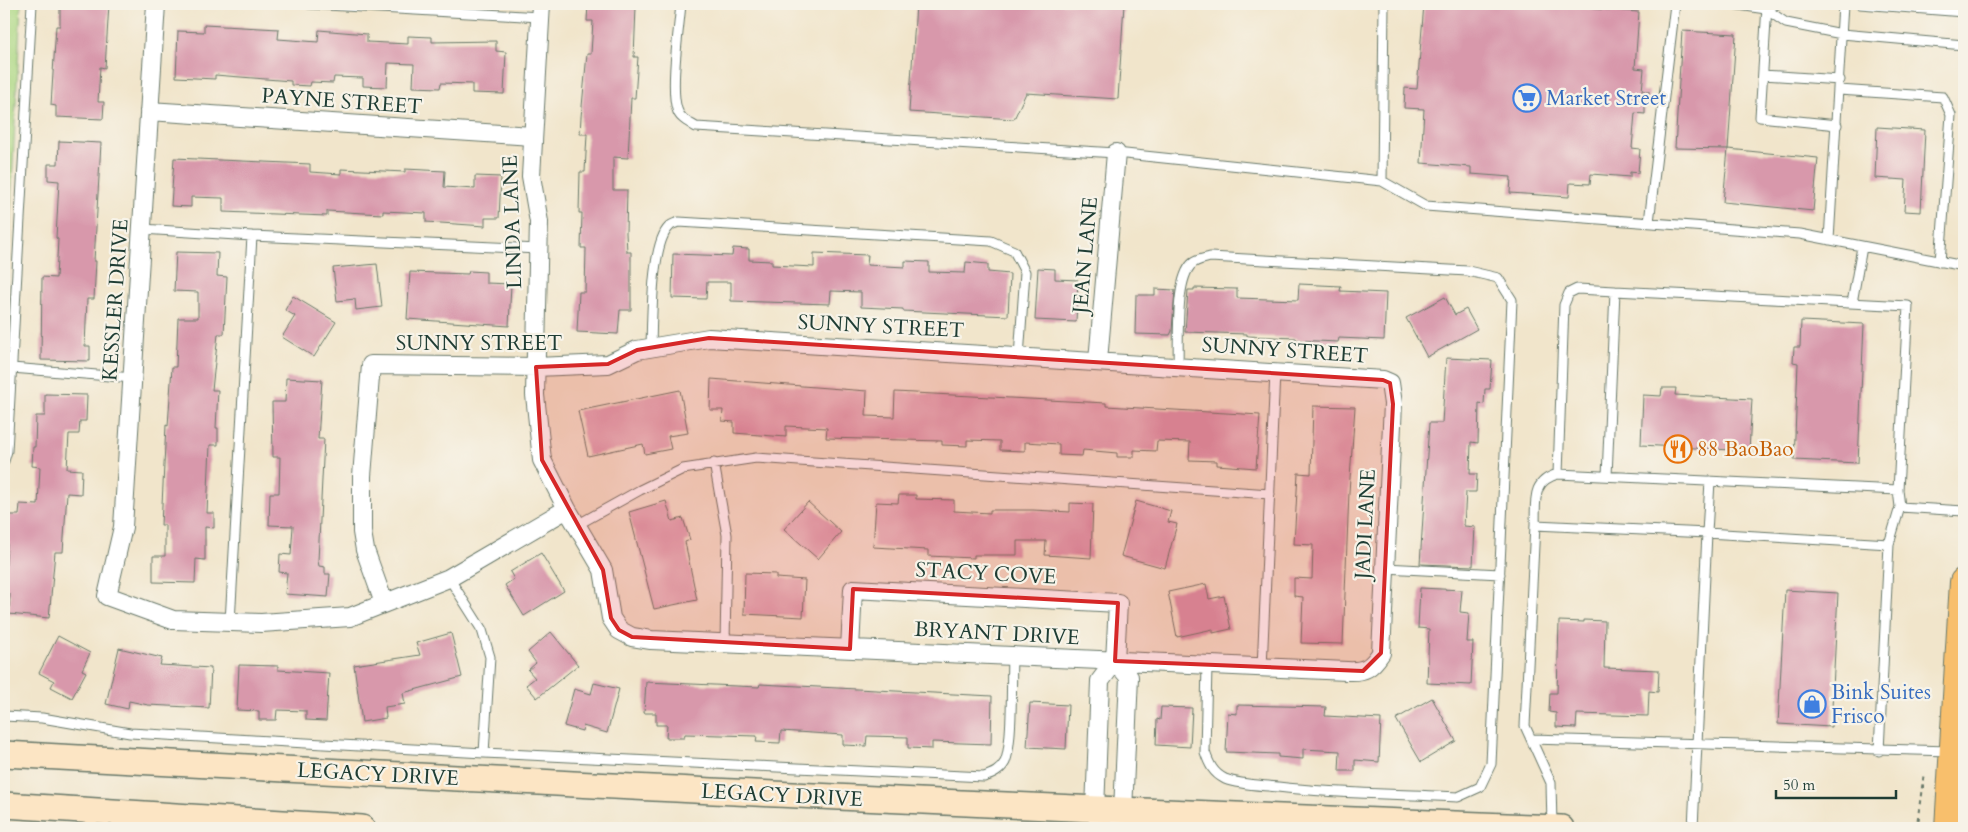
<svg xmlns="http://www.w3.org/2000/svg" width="1968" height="832" font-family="Cardo,serif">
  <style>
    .green { fill: #add884; stroke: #668a5c }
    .building { fill: #d898ab }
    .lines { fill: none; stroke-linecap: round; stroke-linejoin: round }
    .service-casing { stroke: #687869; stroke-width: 11 }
    .minor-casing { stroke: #687869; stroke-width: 20 }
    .secondary-casing { stroke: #687869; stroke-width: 28 }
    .primary-casing { stroke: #687869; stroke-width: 30 }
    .path { stroke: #687869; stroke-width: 3; stroke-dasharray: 4 4; stroke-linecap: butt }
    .service { stroke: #fff; stroke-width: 9 }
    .minor { stroke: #fff; stroke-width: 18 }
    .secondary { stroke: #fce5c4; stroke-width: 25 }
    .primary { stroke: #f8bf6c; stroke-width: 28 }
    .marked { fill: #d62828; fill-opacity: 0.2; stroke: #d62828; stroke-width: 4; stroke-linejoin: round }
    .labels { text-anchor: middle; stroke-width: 4.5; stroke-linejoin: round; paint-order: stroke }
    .shop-label { font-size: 21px; fill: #366cbe; stroke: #f7f3e8; text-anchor: start }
    .street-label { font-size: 21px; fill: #1f3d34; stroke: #f7f3e8 }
    .food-label { font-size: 21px; fill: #c56008; stroke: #f7f3e8; text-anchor: start }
  </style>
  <rect width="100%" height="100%" fill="#f7f3e8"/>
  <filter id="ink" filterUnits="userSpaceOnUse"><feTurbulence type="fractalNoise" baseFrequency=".02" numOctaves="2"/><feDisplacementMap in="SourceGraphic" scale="10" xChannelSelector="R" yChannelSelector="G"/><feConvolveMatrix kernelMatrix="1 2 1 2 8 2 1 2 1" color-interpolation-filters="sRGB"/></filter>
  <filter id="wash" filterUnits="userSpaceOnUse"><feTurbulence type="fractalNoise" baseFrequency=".0096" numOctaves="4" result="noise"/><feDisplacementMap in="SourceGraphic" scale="20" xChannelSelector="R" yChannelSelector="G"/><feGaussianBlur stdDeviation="1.12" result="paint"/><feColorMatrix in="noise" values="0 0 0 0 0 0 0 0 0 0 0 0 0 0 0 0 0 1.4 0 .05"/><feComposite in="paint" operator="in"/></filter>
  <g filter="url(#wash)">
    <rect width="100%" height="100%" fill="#f1e5cb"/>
    <path class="green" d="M4 4H21L4 341Z"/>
    <g id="blocks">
      <path class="building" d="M60 4H109L105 68 100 67 98 102H104L103 119 56 117V106L51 105 56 26H60Z
        M588 4 636 7 634 57H638L635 98H631L628 158 613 157V190H627L626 233 627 252H631V310H620L618 334 577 332 579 292H585L586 248H581L582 213H579L580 172H585L587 134H580L581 117 587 54H591L593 21H587Z
        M916 4H1124L1118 99 1026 93 1014 119 909 112Z
        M1424 4H1582V8L1639 12 1635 68 1644 69 1642 91H1649L1648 105H1645V114L1635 113 1632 148 1640 149 1638 173 1630 172V177L1591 174 1590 184 1570 183 1569 197 1510 193 1511 177 1471 174V167L1421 163 1424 109 1404 108 1405 88 1417 89Z
        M204 25 279 29 278 39 318 42 319 30 367 34V42L408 44V36L432 37V42L496 41V51L506 52 504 94 472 93V84L441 83 440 88 413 87 414 64 388 63 387 87 363 86V78L334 77 333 83 311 82 310 86 291 85V81L215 75V79L176 77 178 31 204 32Z
        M1682 31 1736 34 1728 149 1675 148Z
        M1877 127 1925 130 1921 212 1904 211 1906 180 1875 178Z
        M59 141 101 143 94 261H96L94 299H87L85 346H90V361L41 360 42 277 56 278 58 239 56 238 59 181 48 180V164H58Z
        M1728 149 1818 158 1813 211 1723 202Z
        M174 158 310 164V172L341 174V169L405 172V169L445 171 444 187 475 189V176L501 177 499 218H485V226L426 222V213L383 211V214L327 211V216L223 212V198L191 197V207L171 206Z
        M733 248 749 249V260L772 261V265L814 267V253L868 255 867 265 905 267V261L929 262V272L965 273 966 262 988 264V272L1010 274 1008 316 903 311V309L861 307V292L831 291 830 304 731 301V282H707L706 299 672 298 673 254 732 256Z
        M176 252 218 253 217 276 227 277 224 334H218L212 390H218L216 428H218V445H210L207 513H214V528L205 527V560L196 559 195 583 153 582V556H165V525H161L166 425 168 426 172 367H176L178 318H198V292L174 291Z
        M377 264 382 307 356 310 355 299 337 301 333 268Z
        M1038 268 1055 269V279L1078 280 1076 322 1035 320Z
        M469 271 486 272V283L511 284 509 326 407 319 410 272 468 274Z
        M1299 284 1341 286 1340 291 1386 293 1384 340 1339 338 1338 342 1296 340V338L1247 336V334L1185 332 1188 290H1194V288L1237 289V298L1298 300Z
        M1155 289 1175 290 1172 331 1170 335 1135 334 1136 295H1155Z
        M293 296 336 322 314 357 282 337 295 316 285 310Z
        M1445 297 1455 315 1466 309 1477 329 1427 357 1406 318Z
        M1801 321 1864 324 1858 463 1794 460 1798 363 1793 362 1794 347H1800Z
        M1446 358 1492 360 1490 389H1485L1484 404 1479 403 1478 443 1471 442 1470 474H1477L1476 492H1466L1464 526 1475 527 1473 566 1420 564 1429 423H1442Z
        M286 378 322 380 318 439H324L318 561 319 566 325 567V574H330L328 597 285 594 287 573 279 572 280 554 291 555 293 526 269 525 270 493H279L280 457H273L272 402H285Z
        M711 379 867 391 866 416 894 417 895 392 1106 403V406L1260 415 1256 468 1217 465V461L1189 460 1190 442 1157 441 1156 451 1134 450V457H1117V453L1083 450 1082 456 1059 455V444L1025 442V451L1000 450V441L967 440V446L942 445V441L826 438 827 428 786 426V437L734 433V422L722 421 723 410H710Z
        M1662 388H1676L1675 395 1752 399 1749 451 1641 445 1643 395 1661 396Z
        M680 390 688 433 668 436 671 449 645 454 643 444 588 456 578 411Z
        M45 394 87 395 86 421H80L79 434H69L67 469 82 470 81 494 67 493 63 552H55L49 618 9 614 10 594 4 593 9 515H19L20 504 38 505 40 467 32 466 33 447H35L36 416H45Z
        M1313 406 1355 407 1349 492 1343 644 1301 643 1303 597 1294 596V578L1312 579 1313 545 1294 544 1298 473 1311 474Z
        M899 495H916V499L954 500V511L990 513V510H1033L1070 512V503L1093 504 1091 558 1045 555 1046 541H1017V555H974V558L928 556V550L873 547 876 502 898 503Z
        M666 501 672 521 683 518 690 540 685 542 697 600 654 609 629 512Z
        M1136 501 1171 511 1168 522 1177 524 1165 568 1121 556Z
        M808 502 841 532 818 559 784 529Z
        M541 553 564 591 524 616 505 585 514 579 510 572Z
        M745 573 776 574V578L805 580 803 617 744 614Z
        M1206 584 1209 599 1224 596 1231 629 1213 633V629L1177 637 1168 592Z
        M1420 588 1462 590 1460 612 1469 613 1467 642H1473L1471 685 1427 683 1429 629 1418 628Z
        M1785 590 1838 593 1831 727 1778 724Z
        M1584 620 1605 621 1604 668 1659 670 1658 692 1649 691 1648 716 1577 714 1576 728 1556 727V713L1549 712 1550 693H1557L1559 621 1584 622Z
        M551 632 578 665 537 698 526 685 535 678 528 670 536 663 528 652Z
        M451 633 462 677 403 693 405 704 385 707 386 718 362 722 354 665 420 655 416 643Z
        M58 636 90 653 82 670 86 672 72 698 51 687 54 681 39 673Z
        M119 648 162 658 160 665 211 668 209 708 148 705 129 701 128 709 106 704Z
        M239 665 278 666V670L329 673 326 721 306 720V711L277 710 276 720H259V711L237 710Z
        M646 682 759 687 760 684 992 696 991 744 932 742V749L908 748V737L867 736 866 746 843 745V735L781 731 780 743 756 742 757 736 685 734 684 738H666L667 725H656V713H644Z
        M594 683 619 689 607 733 583 726 582 731 564 726 574 689 591 694Z
        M1432 698 1456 741 1421 762 1396 719Z
        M1030 703 1068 705 1066 749 1027 747Z
        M1237 705 1326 707 1325 716 1381 719 1379 762 1355 760V771H1339L1340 751 1303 749V759L1278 757V754L1226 752 1228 713 1237 714Z
        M1161 707 1192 708 1190 747 1156 745 1157 719 1160 720Z"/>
    </g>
  </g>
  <g filter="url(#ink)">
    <use href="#blocks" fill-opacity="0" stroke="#687869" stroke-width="1"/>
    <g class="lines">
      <g class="service-casing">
        <path id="service" d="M309 4 540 17
          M681 4C679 28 670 88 677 109 679 118 688 122 696 127L1116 153 1382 181 1384 4
          M1732 4 1766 9 1786 23 1842 34 1964 45
          M1860 4 1964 12
          M1767 6 1760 117 1837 125
          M1766 9 1777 4
          M1763 75 1840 80
          M1839 90 1943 97 1951 115 1940 262
          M1382 181 1426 206 1800 234 1964 266
          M1649 222 1675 4
          M142 229 252 236 230 622
          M252 236 538 249
          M1829 240 1843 4
          M1852 303 1862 247
          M651 347C652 321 651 244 669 227 671 224 676 223 679 222L991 241 1014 251 1025 272 1019 357
          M1178 366C1179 342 1175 285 1190 266 1194 260 1203 259 1210 257L1468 271 1498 278 1512 300 1491 764 1480 787 1458 797C1398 794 1338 794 1278 787 1261 785 1241 785 1225 779 1213 773 1209 764 1205 752L1207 665
          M12 368 133 378
          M4 461 7 451 32 4
          M714 463 727 535 725 643
          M1558 474 1564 305 1569 293 1577 289 1615 291
          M1607 476 1615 291 1908 306 1898 490
          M577 525 640 490 683 469 756 458 1270 494
          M1535 525C1536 501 1531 481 1558 474L1898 490 1900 507
          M1889 544 1900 507 1964 511
          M1385 568 1500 574
          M449 578 482 630 490 657 484 753
          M1262 668 1275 372
          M4 716 42 718 130 733 484 753 984 777C993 774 1000 771 1005 762 1013 743 1011 680 1012 656
          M1531 739 1950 751
          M1552 825 1551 783 1525 726 1535 525 1707 533 1710 481
          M1693 828 1707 533 1889 544 1879 751"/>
      </g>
      <g class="minor-casing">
        <path id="minor" d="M156 4 123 527 107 596 173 620 261 623 350 617 449 578 567 509
          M149 111 532 136
          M1098 361 1116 153
          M384 603 365 550 362 532V476L371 365 536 367 608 364 637 350 709 338 1383 380 1390 383 1393 404 1381 653C1371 668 1365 672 1347 671L651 640 632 637 619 630 611 618 603 570 567 509 542 460 535 395 539 222 531 176 541 4
          M850 649 853 589 1118 603 1115 661
          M1115 661 1129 677 1123 811 1118 828
          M1100 828 1095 810 1100 681 1115 661"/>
      </g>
      <g class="secondary-casing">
        <path id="secondary" d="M4 754C523 782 1042 809 1561 828
          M4 805 362 828"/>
      </g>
      <g class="primary-casing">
        <path id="primary" d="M1949 828 1964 582"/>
      </g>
      <path class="path" d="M1917 828 1924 776"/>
      <use href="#service" class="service"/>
      <use href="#minor" class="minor"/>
      <use href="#secondary" class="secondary"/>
      <use href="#primary" class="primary"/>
    </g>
  </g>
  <path class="marked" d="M709 338 1383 380 1390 383 1393 404 1381 653 1363 671 1115 661 1118 603 853 589 850 649 632 637 619 630 611 618 603 570 542 460 536 367 608 364 637 350Z"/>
  <defs>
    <g id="supermarket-ring" transform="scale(1.4375)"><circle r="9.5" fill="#f7f3e8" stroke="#3f7fe0" stroke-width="1.5"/><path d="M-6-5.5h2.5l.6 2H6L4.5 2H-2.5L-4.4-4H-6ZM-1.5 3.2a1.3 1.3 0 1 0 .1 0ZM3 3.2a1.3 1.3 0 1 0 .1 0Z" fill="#3f7fe0"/></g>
    <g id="restaurant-ring" transform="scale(1.4375)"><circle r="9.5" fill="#f7f3e8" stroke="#e8710a" stroke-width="1.5"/><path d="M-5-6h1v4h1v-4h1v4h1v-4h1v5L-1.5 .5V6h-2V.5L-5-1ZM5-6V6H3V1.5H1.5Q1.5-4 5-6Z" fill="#e8710a"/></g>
    <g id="shop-ring" transform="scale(1.4375)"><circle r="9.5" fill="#f7f3e8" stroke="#3f7fe0" stroke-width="1.5"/><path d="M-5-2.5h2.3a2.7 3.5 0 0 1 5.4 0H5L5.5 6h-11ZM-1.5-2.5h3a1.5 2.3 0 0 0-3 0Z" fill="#3f7fe0"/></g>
  </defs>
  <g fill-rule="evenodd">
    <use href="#supermarket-ring" x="1527" y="98"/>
    <use href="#restaurant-ring" x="1678" y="449"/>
    <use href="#shop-ring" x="1812" y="704"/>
  </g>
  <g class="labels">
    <g class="shop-label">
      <text x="1546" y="105">Market Street</text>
      <text x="1831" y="699">Bink Suites<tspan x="1831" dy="24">Frisco</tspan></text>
    </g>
    <g class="street-label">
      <text transform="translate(342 101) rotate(4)" y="7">PAYNE STREET</text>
      <text transform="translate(512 222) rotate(-92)" y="7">LINDA LANE</text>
      <text transform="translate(1085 255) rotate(-85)" y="7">JEAN LANE</text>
      <text transform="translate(115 300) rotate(-86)" y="7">KESSLER DRIVE</text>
      <text transform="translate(881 326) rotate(3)" y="7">SUNNY STREET</text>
      <text x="479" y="350">SUNNY STREET</text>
      <text transform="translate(1285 350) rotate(4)" y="7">SUNNY STREET</text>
      <text transform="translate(1365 524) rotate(-87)" y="7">JADI LANE</text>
      <text transform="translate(986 573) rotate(3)" y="7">STACY COVE</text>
      <text transform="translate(997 633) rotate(3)" y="7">BRYANT DRIVE</text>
      <text transform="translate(378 774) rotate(3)" y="7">LEGACY DRIVE</text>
      <text transform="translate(782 795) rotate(3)" y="7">LEGACY DRIVE</text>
    </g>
    <g class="food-label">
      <text x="1697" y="456">88 BaoBao</text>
    </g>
  </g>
  <rect width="1968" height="832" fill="none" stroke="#f7f3e8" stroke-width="20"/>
  <path d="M1776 790v8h120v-8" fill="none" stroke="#1f3d34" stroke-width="2.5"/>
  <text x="1783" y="790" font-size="15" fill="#1f3d34" stroke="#f7f3e8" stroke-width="4" paint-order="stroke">50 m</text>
</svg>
